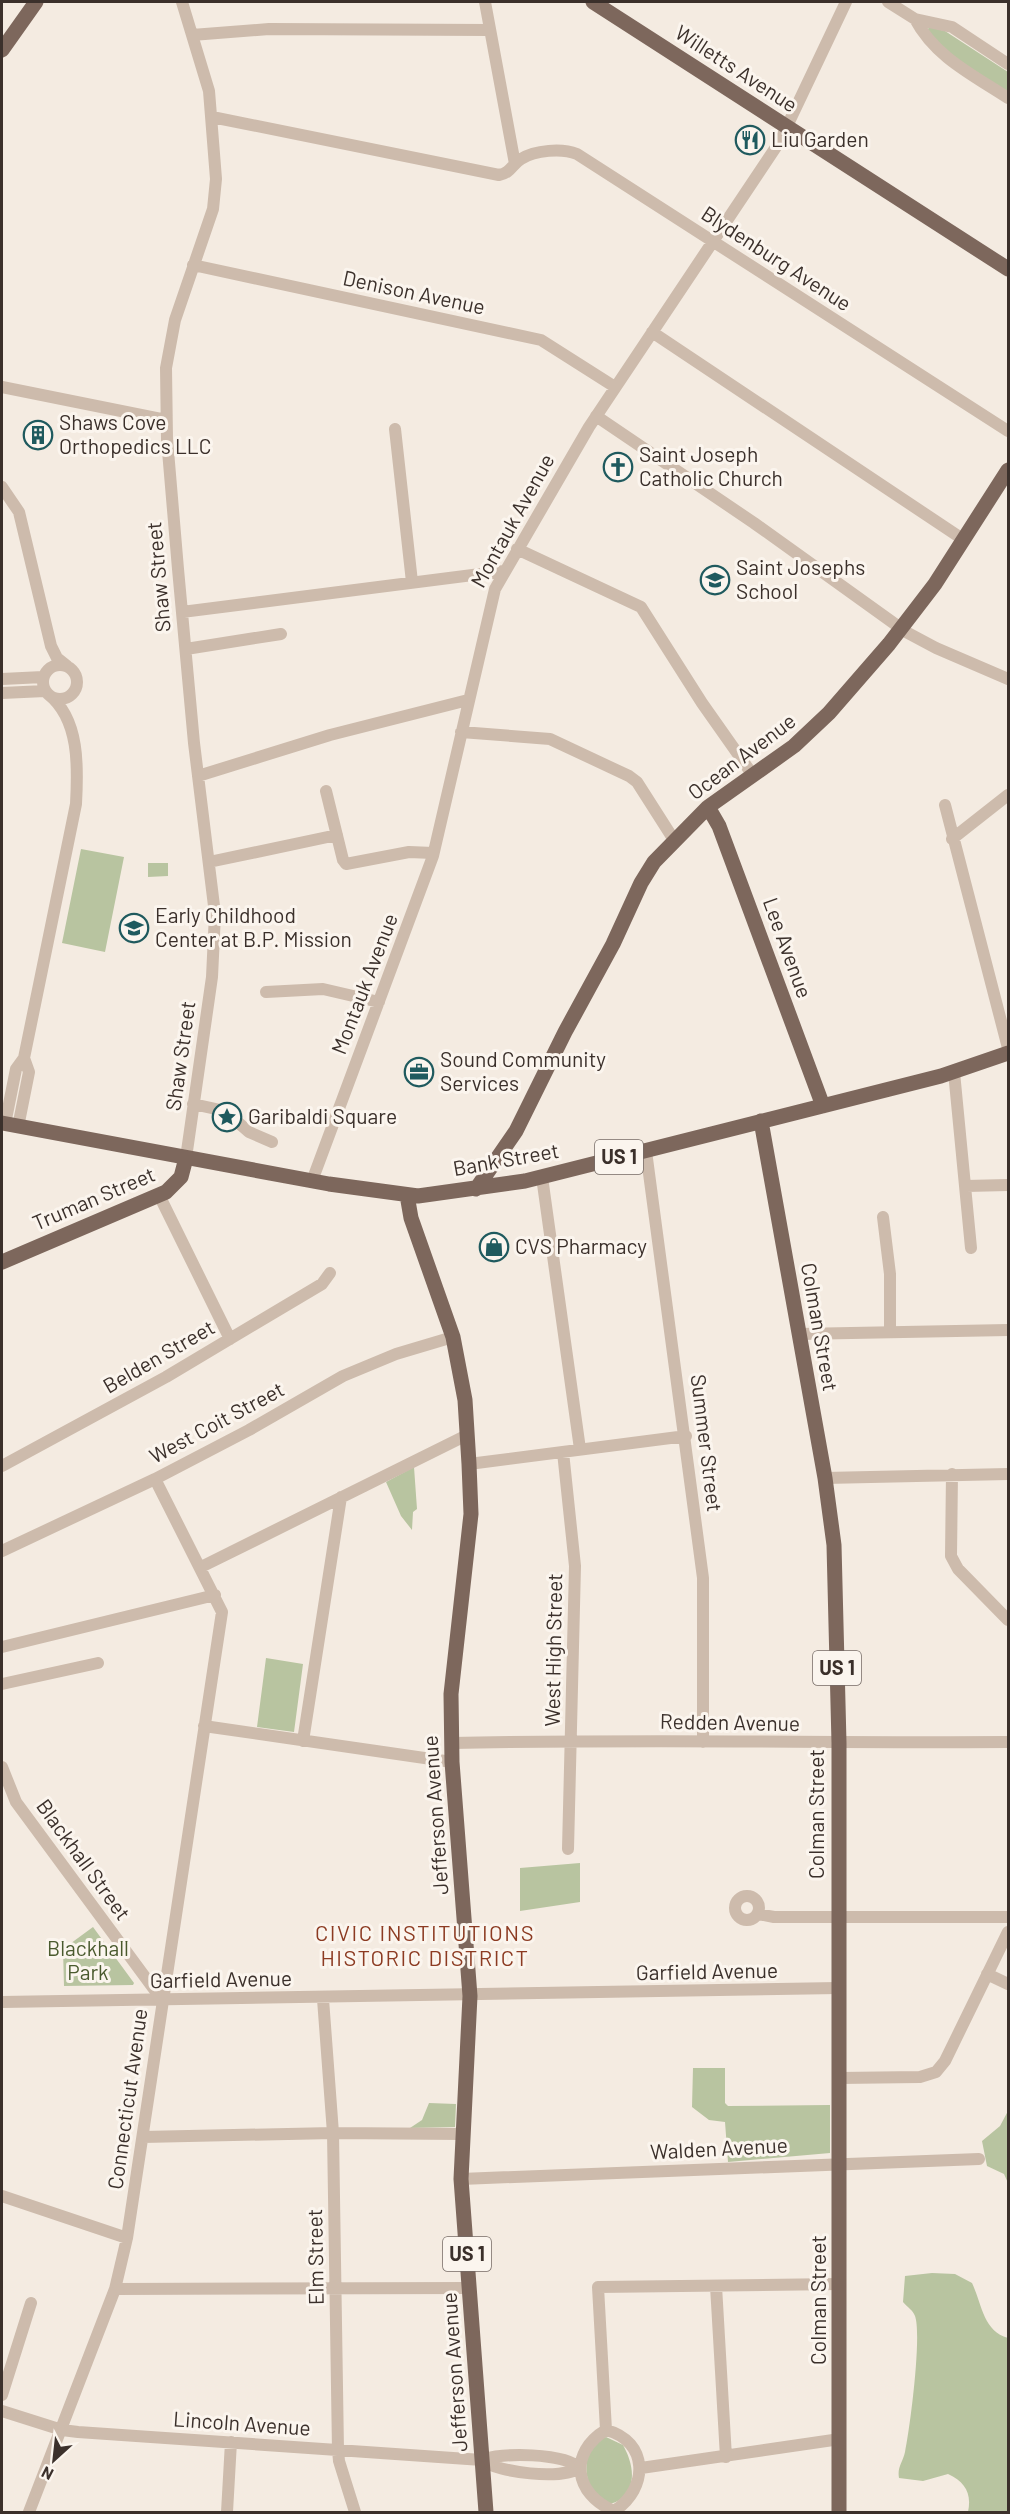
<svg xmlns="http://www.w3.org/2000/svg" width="1010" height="2514" font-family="Barlow,sans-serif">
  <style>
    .green { fill: #b8c4a0 }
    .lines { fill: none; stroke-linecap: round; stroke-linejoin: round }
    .minor { stroke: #cdbbac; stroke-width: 12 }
    .major { stroke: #7d675c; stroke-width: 15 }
    .labels { text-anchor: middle; stroke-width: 6; stroke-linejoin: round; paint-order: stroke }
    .shield { fill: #fbf5ee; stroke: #756b66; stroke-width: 1.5 }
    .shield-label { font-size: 20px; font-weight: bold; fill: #3b302b }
    .street-label { font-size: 21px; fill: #3b302b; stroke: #fbf5ee }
    .poi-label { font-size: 21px; fill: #3b302b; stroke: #fbf5ee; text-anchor: start }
    .park-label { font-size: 21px; fill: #4a5a2e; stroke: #fbf5ee }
    .neighbourhood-label { font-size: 22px; letter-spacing: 1.5px; fill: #8c3b22; stroke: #fbf5ee }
  </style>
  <rect width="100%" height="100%" fill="#f4ebe1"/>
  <path class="green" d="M929 27 945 31 1008 72V94L945 52 926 33Z
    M81 849 124 857 105 952 62 943Z
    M148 863H168V876L148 877Z
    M414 1467 417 1509 413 1512 412 1530 401 1516 386 1482Z
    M266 1658 303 1664 294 1732 257 1727Z
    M580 1863V1902L520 1911V1868Z
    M93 1927 134 1983 133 1985 64 1986 63 1949Z
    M693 2068H725V2103L728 2106 830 2105V2153L728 2162 725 2122 709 2120 692 2107Z
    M429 2103 456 2104 455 2127 410 2128 422 2120Z
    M1008 2111V2183L1004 2174 987 2166 982 2141 1000 2126Z
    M932 2273 955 2274 972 2283C982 2304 983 2331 1008 2338V2512H968C972 2493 965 2482 948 2474L923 2481 899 2478C897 2467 903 2462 905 2452 910 2429 922 2335 915 2316 913 2310 907 2307 903 2302L905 2276Z
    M606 2437 623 2445C632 2461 638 2484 622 2498 618 2501 614 2504 609 2503 592 2500 584 2477 587 2461 588 2454 594 2446 598 2440Z"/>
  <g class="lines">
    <path class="minor" d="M182 2 209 91 216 179 213 209 175 320 166 368 167 439 178 569 194 743 215 914 212 977 186 1158
      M485 2 515 164
      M888 2 915 19 952 27 1008 64
      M915 19C935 57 973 75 1008 98
      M192 35 269 29 490 30
      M212 117 499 175C511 173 512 164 521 159 535 150 562 148 577 154L1008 431
      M193 265 541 340 615 387
      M652 332 964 540
      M2 387 166 420
      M596 416 754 523 906 632 936 648 1008 679
      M395 429 412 582
      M2 487 19 512 51 646 57 658 67 666
      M517 549 641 607 702 703 752 774
      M182 612 504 571
      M186 649 281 634
      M43 682a17 17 0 1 1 34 0a17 17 0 1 1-34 0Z
      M2 679 43 677
      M2 693 45 691
      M461 732 550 739 629 776 637 782 674 840
      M198 776 330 735 468 700
      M326 791 343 860 346 864 409 852 433 853
      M945 805 1008 1048
      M952 839 1008 795
      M209 862 337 835
      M266 992 323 989 379 1002
      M954 1072 971 1248
      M193 1104 225 1111 249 1132 272 1142
      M5 1124 16 1069 24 1058 76 804C78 768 80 719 48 694
      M18 1127 29 1072 24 1058
      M646 1151 703 1578V1742
      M542 1177 580 1449
      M312 1181 433 856 495 589 589 427 780 141 846 2
      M966 1186 1008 1185
      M159 1195 230 1339
      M883 1217 890 1274V1331
      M799 1334 1008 1330
      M563 1452 575 1566 568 1849
      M469 1464 686 1436
      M2 1466 166 1377 322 1284 330 1273
      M952 1474 951 1556 958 1569 1008 1620
      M825 1478 1008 1474
      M2 1551 155 1479 249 1430 343 1376 396 1354 453 1337
      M201 1567 467 1435
      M2 1647 215 1595
      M2 1684 98 1663
      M204 1726 452 1762
      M303 1741 341 1497
      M452 1743C637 1739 823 1743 1008 1742
      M2 1767 16 1802 162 2000
      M735 1908a12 12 0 1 1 24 0a12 12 0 1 1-24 0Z
      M758 1914 774 1917H1008
      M987 1974 1008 1984
      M323 1999 333 2133 338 2450 339 2461 355 2512
      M2 2002 838 1988
      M839 2078 920 2077 936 2072 945 2061 1008 1932
      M143 2137 333 2133 463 2134
      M461 2179 979 2159
      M2 2196 127 2238
      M716 2286 726 2457
      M115 2289 470 2288
      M2 2395 31 2303
      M2 2411 62 2430 78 2432 482 2460C499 2452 567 2453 579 2468 562 2480 498 2473 482 2460
      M606 2430 598 2287 839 2284
      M606 2430C649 2441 649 2489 614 2511 574 2494 568 2453 606 2430Z
      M641 2468 840 2439
      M29 2512 115 2289 127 2238 222 1612 155 1479
      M227 2512 231 2442"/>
    <path class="major" d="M593 2 1008 269
      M2 50 36 2
      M708 807 719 826 823 1106
      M761 1121 825 1478 834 1545 839 1743V2512
      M2 1123 329 1184 418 1196 525 1181 941 1076 1008 1053
      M476 1189 516 1131 565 1032 613 944 641 883 654 862 708 807 794 746 829 713 889 644 935 584 1008 470
      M407 1195 411 1218 453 1337 465 1400 469 1464 471 1514 451 1694 452 1762 470 1996 461 2179 486 2512
      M2 1262 166 1192 181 1177 186 1158"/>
  </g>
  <defs>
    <g id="restaurant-ring" transform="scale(1.5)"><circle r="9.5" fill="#fbf5ee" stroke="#1f5a5e" stroke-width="1.5"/><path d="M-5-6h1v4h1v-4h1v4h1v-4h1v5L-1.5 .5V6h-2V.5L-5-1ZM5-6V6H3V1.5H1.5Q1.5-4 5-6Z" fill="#1f5a5e"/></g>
    <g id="building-ring" transform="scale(1.5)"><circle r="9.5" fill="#fbf5ee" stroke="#1f5a5e" stroke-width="1.5"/><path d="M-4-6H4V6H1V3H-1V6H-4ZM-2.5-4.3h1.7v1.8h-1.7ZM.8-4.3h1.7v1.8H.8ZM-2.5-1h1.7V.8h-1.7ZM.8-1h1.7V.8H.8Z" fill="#1f5a5e"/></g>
    <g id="church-ring" transform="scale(1.5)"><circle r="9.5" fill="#fbf5ee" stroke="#1f5a5e" stroke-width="1.5"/><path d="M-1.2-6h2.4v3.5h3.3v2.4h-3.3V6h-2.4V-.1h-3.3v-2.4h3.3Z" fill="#1f5a5e"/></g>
    <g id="school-ring" transform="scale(1.5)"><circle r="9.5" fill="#fbf5ee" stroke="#1f5a5e" stroke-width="1.5"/><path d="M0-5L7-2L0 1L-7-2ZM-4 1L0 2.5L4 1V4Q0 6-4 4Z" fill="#1f5a5e"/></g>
    <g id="office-ring" transform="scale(1.5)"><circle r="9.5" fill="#fbf5ee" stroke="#1f5a5e" stroke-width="1.5"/><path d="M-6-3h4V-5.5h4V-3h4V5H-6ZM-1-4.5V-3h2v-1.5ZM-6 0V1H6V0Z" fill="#1f5a5e"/></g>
    <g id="sight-ring" transform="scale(1.5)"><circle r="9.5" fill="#fbf5ee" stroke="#1f5a5e" stroke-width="1.5"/><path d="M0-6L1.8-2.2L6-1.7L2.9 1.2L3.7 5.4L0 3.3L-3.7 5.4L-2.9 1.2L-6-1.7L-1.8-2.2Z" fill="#1f5a5e"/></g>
    <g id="shop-ring" transform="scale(1.5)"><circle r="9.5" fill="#fbf5ee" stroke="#1f5a5e" stroke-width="1.5"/><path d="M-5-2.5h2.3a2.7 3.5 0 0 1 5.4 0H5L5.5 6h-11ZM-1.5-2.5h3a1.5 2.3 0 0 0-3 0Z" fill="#1f5a5e"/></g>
  </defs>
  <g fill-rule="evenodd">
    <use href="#restaurant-ring" x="750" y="140"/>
    <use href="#building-ring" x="38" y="435"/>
    <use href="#church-ring" x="618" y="467"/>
    <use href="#school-ring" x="715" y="580"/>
    <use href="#school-ring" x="134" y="928"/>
    <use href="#office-ring" x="419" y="1072"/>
    <use href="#sight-ring" x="227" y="1117"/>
    <use href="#shop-ring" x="494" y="1247"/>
  </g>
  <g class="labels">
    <g class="shield">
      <rect x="595" y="1140" width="48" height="34" rx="4.5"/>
      <rect x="813" y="1651" width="48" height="34" rx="4.5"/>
      <rect x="443" y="2237" width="48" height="34" rx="4.5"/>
    </g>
    <g class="shield-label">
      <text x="619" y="1164">US 1</text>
      <text x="837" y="1675">US 1</text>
      <text x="467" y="2261">US 1</text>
    </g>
    <g class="street-label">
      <text transform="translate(736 69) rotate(33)" y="7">Willetts Avenue</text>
      <text transform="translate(776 259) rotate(33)" y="7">Blydenburg Avenue</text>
      <text transform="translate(414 293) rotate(12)" y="7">Denison Avenue</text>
      <text transform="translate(513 521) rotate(-61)" y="7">Montauk Avenue</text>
      <text transform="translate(159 577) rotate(-95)" y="7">Shaw Street</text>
      <text transform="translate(742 757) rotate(-37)" y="7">Ocean Avenue</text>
      <text transform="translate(787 948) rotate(70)" y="7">Lee Avenue</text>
      <text transform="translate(365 984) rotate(-69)" y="7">Montauk Avenue</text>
      <text transform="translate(181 1056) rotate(-82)" y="7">Shaw Street</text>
      <text transform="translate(506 1160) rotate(-10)" y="7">Bank Street</text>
      <text transform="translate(94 1199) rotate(-23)" y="7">Truman Street</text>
      <text transform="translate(819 1327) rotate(80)" y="7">Colman Street</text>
      <text transform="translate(159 1357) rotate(-30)" y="7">Belden Street</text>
      <text transform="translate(217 1423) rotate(-28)" y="7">West Coit Street</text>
      <text transform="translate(706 1443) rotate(83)" y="7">Summer Street</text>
      <text transform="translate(554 1650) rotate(-89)" y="7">West High Street</text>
      <text transform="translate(730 1723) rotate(1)" y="7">Redden Avenue</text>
      <text transform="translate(817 1814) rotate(-90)" y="7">Colman Street</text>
      <text transform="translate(436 1815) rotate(-94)" y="7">Jefferson Avenue</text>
      <text transform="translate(83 1860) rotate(54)" y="7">Blackhall Street</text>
      <text transform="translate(707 1972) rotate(-1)" y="7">Garfield Avenue</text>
      <text transform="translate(221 1980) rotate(-1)" y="7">Garfield Avenue</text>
      <text transform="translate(128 2099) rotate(-82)" y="7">Connecticut Avenue</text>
      <text transform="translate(719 2149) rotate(-3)" y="7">Walden Avenue</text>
      <text transform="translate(316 2257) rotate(-91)" y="7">Elm Street</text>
      <text transform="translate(819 2300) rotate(-90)" y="7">Colman Street</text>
      <text transform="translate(455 2372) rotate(-94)" y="7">Jefferson Avenue</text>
      <text transform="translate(242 2424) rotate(4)" y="7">Lincoln Avenue</text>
    </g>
    <g class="poi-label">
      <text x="771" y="147">Liu Garden</text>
      <text x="59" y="430">Shaws Cove<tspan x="59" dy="24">Orthopedics LLC</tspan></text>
      <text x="639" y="462">Saint Joseph<tspan x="639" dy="24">Catholic Church</tspan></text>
      <text x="736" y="575">Saint Josephs<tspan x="736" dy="24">School</tspan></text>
      <text x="155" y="923">Early Childhood<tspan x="155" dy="24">Center at B.P. Mission</tspan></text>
      <text x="440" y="1067">Sound Community<tspan x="440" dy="24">Services</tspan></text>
      <text x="248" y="1124">Garibaldi Square</text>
      <text x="515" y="1254">CVS Pharmacy</text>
    </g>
    <g class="park-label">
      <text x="88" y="1956">Blackhall<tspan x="88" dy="24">Park</tspan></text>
    </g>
    <g class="neighbourhood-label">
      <text x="425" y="1941">CIVIC INSTITUTIONS<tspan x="425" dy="25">HISTORIC DISTRICT</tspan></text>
    </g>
  </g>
  <rect width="1010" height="2514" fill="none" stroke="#3b302b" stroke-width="6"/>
  <g transform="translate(54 2460) rotate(207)" stroke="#fbf5ee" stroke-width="4.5" paint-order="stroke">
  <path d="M0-4.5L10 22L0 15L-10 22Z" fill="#3b302b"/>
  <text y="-9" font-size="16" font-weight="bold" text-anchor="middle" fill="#3b302b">N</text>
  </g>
</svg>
